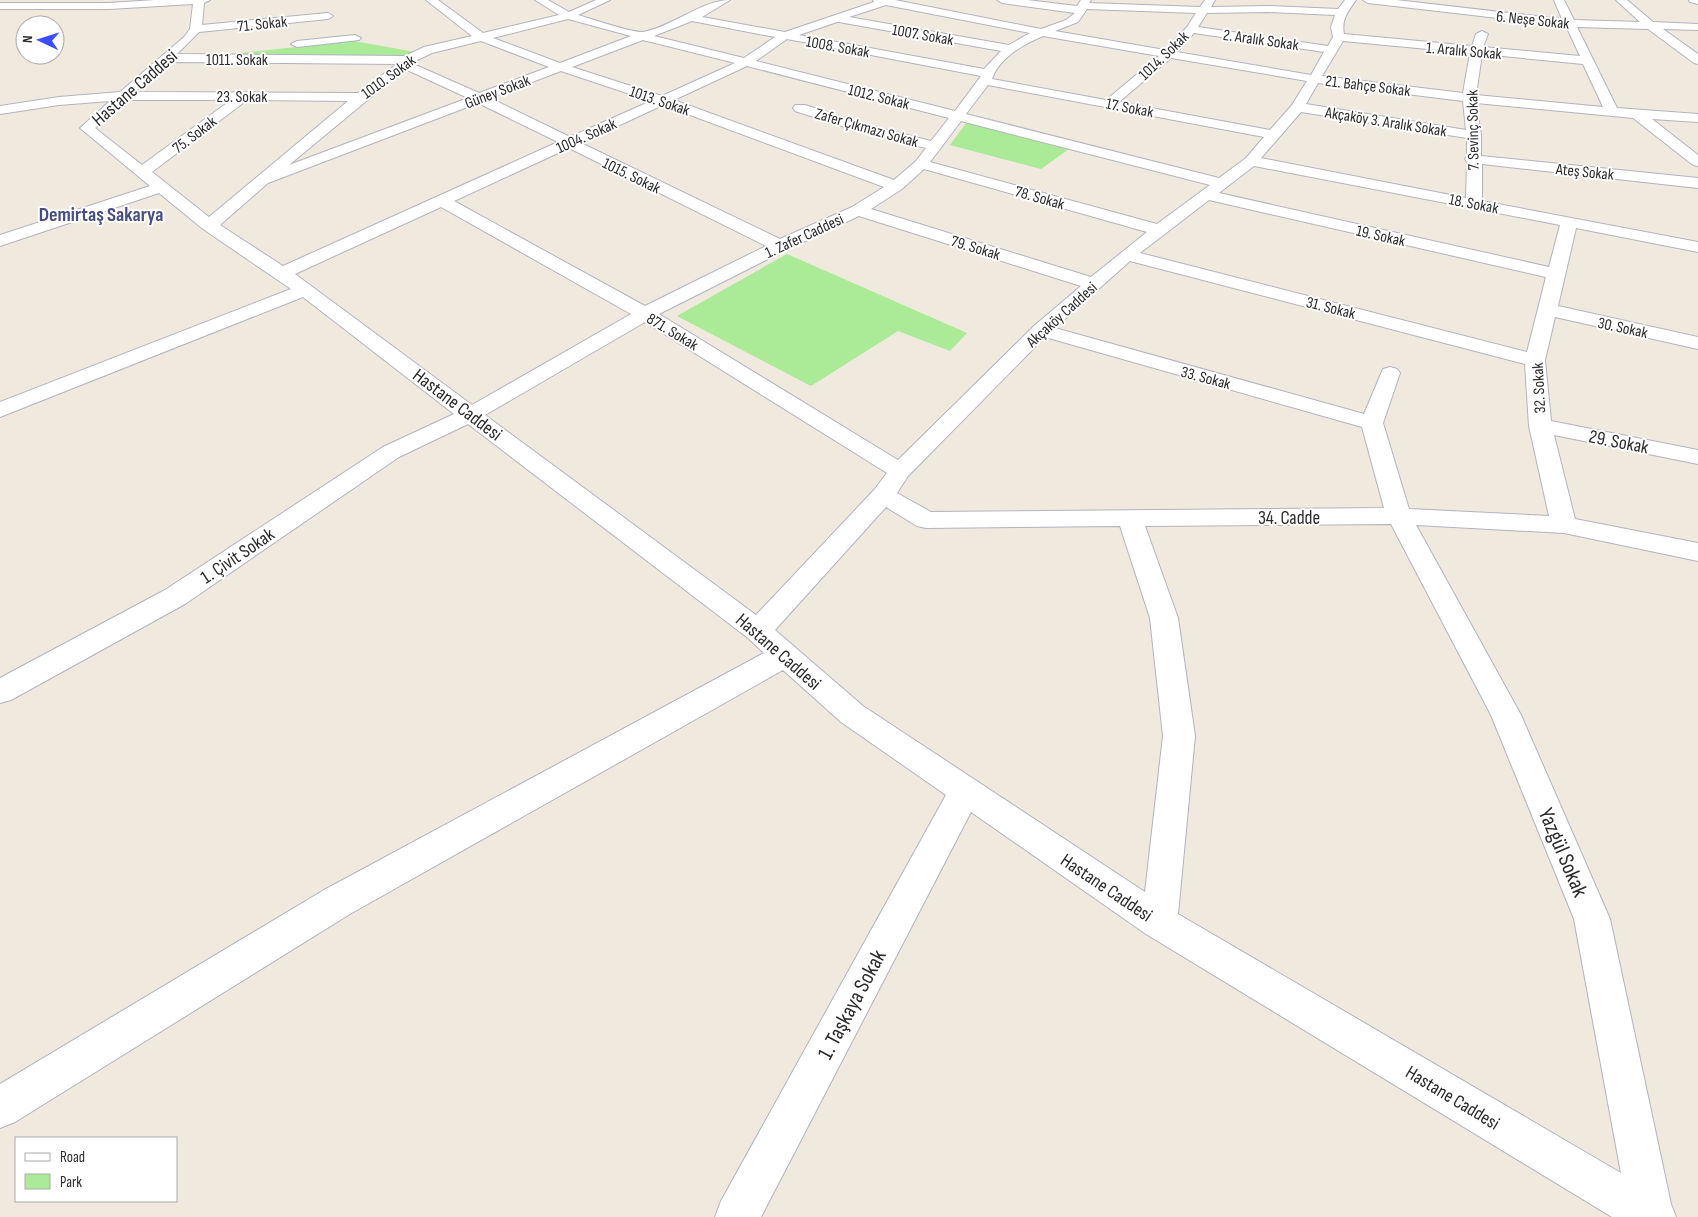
<svg xmlns="http://www.w3.org/2000/svg" width="1698" height="1217" font-family="'Sofia Sans Condensed',sans-serif">
  <style>
    .green { fill: #abea96 }
    .lines { fill: none; stroke-linecap: round; stroke-linejoin: round }
    .minor-casing { stroke: #b2b3c1; stroke-width: 2 }
    .secondary-casing { stroke: #b2b3c1; stroke-width: 2 }
    .minor { fill: #fff; fill-rule: evenodd }
    .secondary { fill: #fff; fill-rule: evenodd }
    .labels { text-anchor: middle; stroke-width: 4; stroke-linejoin: round; paint-order: stroke }
    .far-street-label { font-size: 16px; fill: #2c2c2c; stroke: #fff }
    .street-label { font-size: 19px; fill: #2c2c2c; stroke: #fff }
    .far-district-label { font-size: 20px; font-weight: bold; fill: #484d82; stroke: #fff }
    .near-street-label { font-size: 22px; fill: #2c2c2c; stroke: #fff }
  </style>
  <rect width="100%" height="100%" fill="#efe9de"/>
  <path class="green" d="M354 41 415 52 396 58 211 56Z
    M967 122 1069 149 1041 169 950 145Z
    M787 254 967 333 950 351 898 331 811 386 677 316Z"/>
  <g class="lines">
    <g class="minor-casing">
      <path id="minor" d="M155 0H210L204 3 202 25 328 13 333 16 328 19 199 32 177 54 405 56 424 47 472 36 426 0H438L483 33 559 15 535 0H548L569 12 596 0H610L578 15C591 19 633 33 643 32 672 27 702 0 730 0L702 17 785 32 874 2 873 0H895L1041 29 1066 20 1075 13 1002 3 997 0H1027L1077 6 1081 0H1091L1089 3 1200 7 1205 0H1215L1211 7 1268 6 1338 9 1345 0H1356C1348 11 1341 20 1344 34L1472 46 1476 34 1482 31 1488 34 1483 47 1580 56 1566 26 1368 3 1363 0H1396L1562 19 1554 0H1564L1574 20 1640 22 1616 0H1627L1653 22 1698 24V30L1663 29 1698 54V64L1694 63 1648 29 1577 27 1617 108 1698 114V122L1652 119 1698 155V166L1693 165 1633 118 1476 103 1481 135V156L1698 178V188L1482 164V201L1698 242V252L1576 228 1558 306 1698 337V349L1555 317 1545 360 1551 421 1698 450V464L1554 435 1575 519 1698 543V561L1564 533 1416 525 1521 715 1610 919 1671 1204 1676 1217H1612L1146 934 971 812 761 1217H715L721 1201 946 795 841 722 783 670 350 914 15 1122 0 1128V1084L324 890 764 653 748 638 468 424 399 457 185 604 11 700 0 703V678L165 590 383 447 454 414 303 297 0 417V402L291 289 203 229 159 193 0 246V235L150 186 80 128 110 101 59 105 0 114V106L59 97 120 92 184 37 190 29 193 4 109 9H0V3H109ZM886 5 1030 33 1009 45 849 17ZM1087 9 1196 13 1187 27 1165 50 1055 31 1078 22ZM1268 12 1335 15 1331 27 1333 37 1328 46 1198 27 1207 13ZM568 19 631 36 560 63 493 38ZM692 21 775 37 744 58 654 36ZM837 22H839L1001 51 984 69 799 35ZM1194 33 1324 52 1311 75 1177 52ZM1043 36 1159 56 1106 100 992 79C999 58 1024 44 1043 36ZM787 39 981 76 955 111 756 61ZM643 40 735 63 662 96 572 67ZM481 41 549 67 479 93 411 63 432 53ZM1343 41 1470 53 1463 93 1322 76ZM1482 54 1583 64 1603 107 1476 95ZM1171 58 1307 81 1292 105 1270 130 1119 102ZM169 62 397 64 358 93 135 92ZM747 66 949 118 931 141 864 124 805 105H795L793 108 795 111 854 130 926 148 916 161 894 180 674 100ZM405 69 468 98 289 165ZM561 71 651 101 570 137 490 98ZM1318 83 1463 101 1466 130 1306 104ZM988 85 1264 137 1246 158 1219 178 966 114ZM127 100H231L142 165 95 128ZM247 100 348 101 209 217 152 172ZM478 103 558 142 283 266 220 225 268 183ZM663 105 884 187 852 207 780 239 581 143ZM1301 112 1467 138V156L1465 159 1467 162 1466 198 1261 158ZM961 121 1210 185 1157 224 930 162ZM569 148 766 246 645 306 454 201ZM1254 166 1560 225 1549 267 1219 193ZM924 169 1147 232 1091 277 871 209 902 189ZM1209 200 1546 277 1527 352 1140 253ZM441 207 631 314 472 405 295 274ZM859 216 1081 286 1034 326 898 460 659 314 786 250ZM1130 261 1525 364 1529 426 1549 516 1409 509 1383 423 1400 373 1397 369 1390 367 1383 369 1364 414 1055 328ZM645 322 887 473 874 490 756 615 485 415ZM1045 337 1362 427 1384 508 931 512 897 493 908 476ZM886 507 917 526 926 528 1120 526 1150 618 1163 736 1145 892 863 706 775 630ZM1391 524 1491 715 1574 919 1621 1173 1178 914 1195 736 1178 618 1145 526Z
        M355 35 361 38 359 40 297 47 291 44 297 41Z"/>
    </g>
    <g class="secondary-casing">
      <path id="secondary" d="M1689 0H1698V4L1690 2Z
        M1651 1193 1667 1199 1673 1217H1629L1635 1199Z"/>
    </g>
    <use href="#minor" class="minor"/>
    <use href="#secondary" class="secondary"/>
  </g>
  <g class="labels">
    <g class="far-street-label">
      <text transform="translate(1533 19) rotate(6)" y="6">6. Neşe Sokak</text>
      <text transform="translate(262 23) rotate(-6)" y="6">71. Sokak</text>
      <text transform="translate(923 34) rotate(10)" y="6">1007. Sokak</text>
      <text transform="translate(1261 39) rotate(8)" y="6">2. Aralık Sokak</text>
      <text transform="translate(838 46) rotate(10)" y="6">1008. Sokak</text>
      <text transform="translate(1464 50) rotate(5)" y="6">1. Aralık Sokak</text>
      <text transform="translate(1163 55) rotate(-44)" y="6">1014. Sokak</text>
      <text x="237" y="65">1011. Sokak</text>
      <text transform="translate(388 76) rotate(-36)" y="6">1010. Sokak</text>
      <text transform="translate(1368 85) rotate(7)" y="6">21. Bahçe Sokak</text>
      <text transform="translate(497 91) rotate(-21)" y="6">Güney Sokak</text>
      <text x="242" y="102">23. Sokak</text>
      <text transform="translate(879 96) rotate(14)" y="6">1012. Sokak</text>
      <text transform="translate(660 100) rotate(19)" y="6">1013. Sokak</text>
      <text transform="translate(1130 107) rotate(11)" y="6">17. Sokak</text>
      <text transform="translate(1386 121) rotate(9)" y="6">Akçaköy 3. Aralık Sokak</text>
      <text transform="translate(867 127) rotate(16)" y="6">Zafer Çıkmazı Sokak</text>
      <text transform="translate(1472 130) rotate(-91)" y="6">7. Sevinç Sokak</text>
      <text transform="translate(194 134) rotate(-37)" y="6">75. Sokak</text>
      <text transform="translate(586 135) rotate(-24)" y="6">1004. Sokak</text>
      <text transform="translate(1585 171) rotate(6)" y="6">Ateş Sokak</text>
      <text transform="translate(632 175) rotate(26)" y="6">1015. Sokak</text>
      <text transform="translate(1040 197) rotate(16)" y="6">78. Sokak</text>
      <text transform="translate(1474 203) rotate(11)" y="6">18. Sokak</text>
      <text transform="translate(804 235) rotate(-25)" y="6">1. Zafer Caddesi</text>
      <text transform="translate(1381 235) rotate(13)" y="6">19. Sokak</text>
      <text transform="translate(976 247) rotate(17)" y="6">79. Sokak</text>
      <text transform="translate(1331 307) rotate(14)" y="6">31. Sokak</text>
      <text transform="translate(1061 314) rotate(-42)" y="6">Akçaköy Caddesi</text>
      <text transform="translate(1623 327) rotate(12)" y="6">30. Sokak</text>
      <text transform="translate(673 331) rotate(31)" y="6">871. Sokak</text>
      <text transform="translate(1206 377) rotate(15)" y="6">33. Sokak</text>
      <text transform="translate(1538 388) rotate(-93)" y="6">32. Sokak</text>
    </g>
    <g class="street-label">
      <text transform="translate(134 87) rotate(-41)" y="7">Hastane Caddesi</text>
      <text transform="translate(458 404) rotate(37)" y="7">Hastane Caddesi</text>
      <text transform="translate(1619 441) rotate(11)" y="7">29. Sokak</text>
      <text x="1289" y="524">34. Cadde</text>
      <text transform="translate(237 555) rotate(-34)" y="7">1. Çivit Sokak</text>
      <text transform="translate(779 651) rotate(41)" y="7">Hastane Caddesi</text>
      <text transform="translate(1107 887) rotate(34)" y="7">Hastane Caddesi</text>
      <text transform="translate(1453 1097) rotate(31)" y="7">Hastane Caddesi</text>
    </g>
    <g class="far-district-label">
      <text x="101" y="221">Demirtaş Sakarya</text>
    </g>
    <g class="near-street-label">
      <text transform="translate(1564 852) rotate(67)" y="8">Yazgül Sokak</text>
      <text transform="translate(851 1004) rotate(-62)" y="8">1. Taşkaya Sokak</text>
    </g>
  </g>
  <rect x="15" y="1137" width="162" height="65" fill="#ffffff" stroke="#ababab"/>
  <rect x="25" y="1153" width="25" height="8" fill="#ffffff" stroke="#ababab"/>
  <text x="60" y="1162" font-size="15" fill="#2c2c2c">Road</text>
  <rect x="25" y="1174" width="25" height="15" fill="#abea96" stroke="#ababab"/>
  <text x="60" y="1187" font-size="15" fill="#2c2c2c">Park</text>
  <g transform="translate(40 40) rotate(274)"><circle r="24" fill="#ffffff" stroke="#ababab"/>
  <path d="M0-4L9 19L0 12L-9 19Z" fill="#3b4eff"/>
  <text y="-8" font-size="14" font-weight="bold" text-anchor="middle" fill="#2c2c2c">N</text>
  </g>
</svg>
